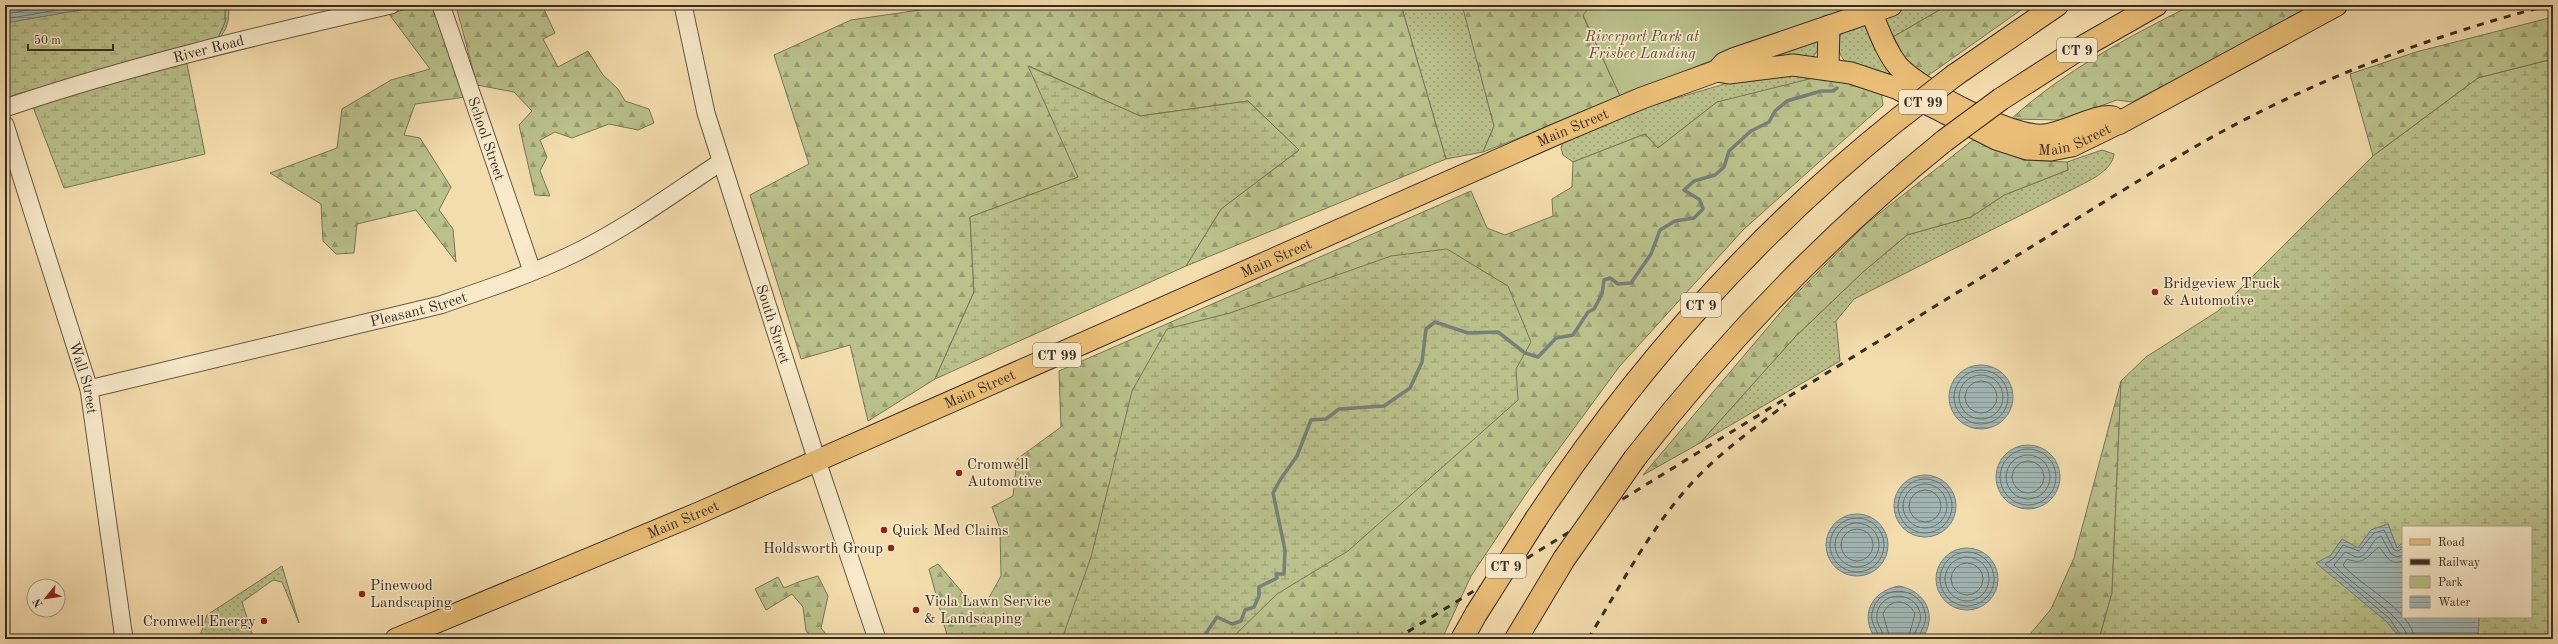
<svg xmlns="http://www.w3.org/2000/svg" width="2558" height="644" font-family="'Old Standard TT',serif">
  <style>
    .grass { fill: url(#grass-dots); stroke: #787657 }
    .forest { fill: url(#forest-firs); stroke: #787657 }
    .wetland { fill: url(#wetland-marsh); stroke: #787657 }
    .park { fill: #bac18b; stroke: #787657 }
    .water { fill: url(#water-rules); stroke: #77807b }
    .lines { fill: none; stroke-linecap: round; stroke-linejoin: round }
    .shore { stroke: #6c726c; stroke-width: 1 }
    .stream { stroke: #77807b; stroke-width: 3.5 }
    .minor-casing { stroke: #665846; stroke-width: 19 }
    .major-casing { stroke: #362c23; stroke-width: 23 }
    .highway-casing { stroke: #362c23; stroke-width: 24 }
    .minor { stroke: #f8e9ca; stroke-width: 17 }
    .major { stroke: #eabe76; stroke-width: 21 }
    .highway { stroke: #eabe76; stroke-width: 22 }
    .rail { stroke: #362c23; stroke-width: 3; stroke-dasharray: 7 7; stroke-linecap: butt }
    .highway-bridge-casing { stroke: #362c23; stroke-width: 24; stroke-linecap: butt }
    .highway-bridge { stroke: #eabe76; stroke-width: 22 }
    .poi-dot { fill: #8f2418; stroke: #f8e9ca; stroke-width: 1.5 }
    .labels { text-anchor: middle; stroke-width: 3.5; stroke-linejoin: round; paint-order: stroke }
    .shield { fill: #f8e9ca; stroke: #706555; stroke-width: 1 }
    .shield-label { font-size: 14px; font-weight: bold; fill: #362c23 }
    .park-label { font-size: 15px; font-style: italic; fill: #57513d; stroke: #f8e9ca }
    .street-label { font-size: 15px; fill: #362c23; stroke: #f8e9ca }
    .poi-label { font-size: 15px; fill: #362c23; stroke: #f8e9ca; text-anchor: start }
  </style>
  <defs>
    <pattern id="grass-dots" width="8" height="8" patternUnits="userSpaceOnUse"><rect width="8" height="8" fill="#bac18b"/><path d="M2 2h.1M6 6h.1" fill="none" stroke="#989d71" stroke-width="1.8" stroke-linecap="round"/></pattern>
    <pattern id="forest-firs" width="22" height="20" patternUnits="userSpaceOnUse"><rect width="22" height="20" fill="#bac18b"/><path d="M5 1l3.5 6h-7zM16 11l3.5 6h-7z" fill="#989d71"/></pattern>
    <pattern id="wetland-marsh" width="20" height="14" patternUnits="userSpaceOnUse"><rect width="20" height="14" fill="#bac18b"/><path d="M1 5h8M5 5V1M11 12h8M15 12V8" fill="none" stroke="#989d71"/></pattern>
    <pattern id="water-rules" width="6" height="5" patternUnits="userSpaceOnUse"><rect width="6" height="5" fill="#a2b8b6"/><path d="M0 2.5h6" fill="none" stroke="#859694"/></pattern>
  </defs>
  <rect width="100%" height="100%" fill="#f4ddad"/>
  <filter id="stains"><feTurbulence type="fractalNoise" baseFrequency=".005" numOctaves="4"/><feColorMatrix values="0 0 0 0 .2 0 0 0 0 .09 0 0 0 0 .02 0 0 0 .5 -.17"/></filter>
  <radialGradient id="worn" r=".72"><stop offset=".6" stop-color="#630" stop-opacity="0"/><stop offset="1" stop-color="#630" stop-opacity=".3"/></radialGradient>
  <path class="grass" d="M225 5H229C229 20 228 30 217 40L225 22Z
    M1401 5 1463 6 1494 126 1483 152 1446 159Z
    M1899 5H1948L1893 37 1906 64 1881 13Z
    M1866 24 1913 88 1846 63C1837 51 1835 43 1843 31Z
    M1818 37 1820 47 1813 57 1733 63Z
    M1780 74 1827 76 1825 81 1717 102 1658 148 1645 134 1573 162 1563 155 1561 148 1563 141 1650 106 1731 82Z
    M2102 150 2114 154C2112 172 2086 182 2071 190L1854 299 1836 321 1840 361 1700 443 1795 337 1863 272 1907 235 1971 217 2004 195 2068 170 2067 162Z
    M282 566 299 623 282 582 273 580 242 602 254 639H199L207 615Z"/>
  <path class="forest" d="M421 5H432L466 97 415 104 404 135 420 138 451 187 439 210 453 229 456 262 416 210 357 224 354 253 336 254 323 241 321 204 270 173 337 148 342 109 391 80 430 69 389 14Z
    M542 5 555 33 543 39 558 67 588 51 603 75 618 89 625 101 649 109 654 123 638 130 609 124 572 138 555 132 540 140 547 157 540 171 550 196 535 195 519 125 532 111 514 92 477 85 456 6Z
    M954 5H1401L1446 159 1186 266 1221 209 1299 150 1248 101 1140 116 1029 66 1079 177 970 217 974 292 935 379 868 421 850 345 801 359 750 195 809 164 774 55 851 20Z
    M1462 5H1591L1583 16 1621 98 1483 152 1494 126Z
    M1948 5H2028L1926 77 1906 62 1893 37Z
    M2192 5H2316L2132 102 2117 100 2062 120 2011 119C2064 71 2128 37 2192 5Z
    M2553 17V59L2478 78 2373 156 2350 74 2416 52Z
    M1827 76 1881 91 1883 105 1743 230 1619 367 1528 491 1471 576 1442 639H948L929 569 938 564 974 606 986 603 1001 576 1000 529 992 507 1013 496 1017 459 1061 427 1059 371 1471 191 1487 228 1505 235 1553 216 1552 199 1572 187 1573 162 1645 134 1658 148 1717 102 1813 78 1825 81Z
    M1973 140 2024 160 2067 162 2068 170 2004 195 1971 217 1907 235 1863 272 1795 337 1700 443 1643 475 1796 294 1866 224Z
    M2121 381 2112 593 2099 639H2026L2051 609 2074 558Z
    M818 576 828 596 821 628 830 639H813L806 631 803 607 792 594 766 610 755 589 778 577 784 588 801 581Z"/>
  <path class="wetland" d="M108 5H225V22L217 40 184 49 205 154 64 188 27 91 5 98V23Z
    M2553 59V639H2478L2479 617H2531V527H2403V542L2397 548 2388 524 2371 530 2358 548 2342 539 2331 555 2401 639H2099L2112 593 2121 381 2146 357 2218 311 2373 156 2478 78Z
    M1028 66 1140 116 1248 101 1299 150 1221 209 1186 266 935 379 974 292 970 217 1078 177Z
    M1447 249 1508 286 1531 342 1516 369 1518 400 1348 551 1277 594 1231 639H1062L1091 557 1132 391 1167 329 1230 313 1391 256Z"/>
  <path class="park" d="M1591 5H1862C1780 34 1700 63 1621 98L1583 15Z"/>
  <path class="water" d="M5 5H108L5 23Z
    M1949 397a32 32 0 1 1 64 0a32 32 0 1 1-64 0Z
    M1996 477a32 32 0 1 1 64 0a32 32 0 1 1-64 0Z
    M1894 506a31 31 0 1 1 62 0a31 31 0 1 1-62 0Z
    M1826 545a31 31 0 1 1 62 0a31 31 0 1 1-62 0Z
    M2388 524 2397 548 2403 542V617H2479L2478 639H2401L2387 622 2316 563 2331 555 2342 539 2358 548 2371 530Z
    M1936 579a31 31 0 1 1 62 0a31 31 0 1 1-62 0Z
    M1899 586C1926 591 1938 616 1922 639H1876C1859 616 1871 591 1899 586Z"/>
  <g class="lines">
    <path class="shore" d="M5 14 58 5
      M5 19 87 5
      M1954 397a27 27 0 1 1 54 0a27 27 0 1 1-54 0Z
      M1959 397a22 22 0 1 1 44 0a22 22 0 1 1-44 0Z
      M1965 397a16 16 0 1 1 32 0a16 16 0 1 1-32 0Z
      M2000 477a28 28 0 1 1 56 0a28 28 0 1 1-56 0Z
      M2006 477a22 22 0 1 1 44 0a22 22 0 1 1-44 0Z
      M2012 477a16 16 0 1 1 32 0a16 16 0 1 1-32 0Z
      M1898 506a27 27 0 1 1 54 0a27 27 0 1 1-54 0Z
      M1903 506a22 22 0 1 1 44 0a22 22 0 1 1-44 0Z
      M1909 506a16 16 0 1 1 32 0a16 16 0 1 1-32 0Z
      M1830 545a27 27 0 1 1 54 0a27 27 0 1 1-54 0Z
      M1835 545a22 22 0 1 1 44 0a22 22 0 1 1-44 0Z
      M1841 545a16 16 0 1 1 32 0a16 16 0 1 1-32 0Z
      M2403 548 2398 551 2394 550 2384 530 2374 533 2359 551 2343 545 2334 558 2325 564 2390 619 2403 639
      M1940 579a27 27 0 1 1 54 0a27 27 0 1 1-54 0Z
      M2403 555 2397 557 2391 554 2381 536C2371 539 2368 558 2357 557 2352 556 2349 553 2345 552L2334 565C2348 583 2407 618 2408 639
      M1945 579a22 22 0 1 1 44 0a22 22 0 1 1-44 0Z
      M2403 561C2388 566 2387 555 2379 547 2367 556 2364 566 2347 559L2343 565C2359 585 2414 612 2414 639
      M1951 579a16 16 0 1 1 32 0a16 16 0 1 1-32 0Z
      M1879 639C1878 629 1870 624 1872 613 1877 584 1920 584 1925 613 1928 623 1920 630 1919 639
      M1884 639C1883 629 1875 624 1877 613 1882 590 1915 591 1920 613 1923 623 1914 629 1914 639
      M1890 639 1883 614C1889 598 1908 598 1915 614L1908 639"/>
    <path class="stream" d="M1202 639 1217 617 1232 624 1241 621 1245 610 1254 607 1259 596V587L1277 578 1276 574H1284L1285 550 1273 493 1280 480 1297 456 1311 420 1326 419 1339 409 1384 406 1410 388 1422 362 1426 329 1435 322 1468 333 1498 332 1525 353 1538 357 1556 338 1573 335 1588 312 1594 309 1602 294 1604 280 1610 278 1618 284 1631 283 1651 254 1660 230 1675 221 1694 218 1703 209 1700 200 1684 190 1694 181 1715 175 1724 167 1729 151 1751 131 1769 122 1775 111 1787 101 1821 91H1833L1837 88"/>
    <g class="minor-casing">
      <g id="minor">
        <path id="s1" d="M441 5 532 271"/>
        <path id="s2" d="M683 5 706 113 817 461 877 639"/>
        <path id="s3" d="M5 108C132 65 261 35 391 5"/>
        <path id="s4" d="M5 125 89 389 124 639"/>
        <path id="s5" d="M89 389 440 305C484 290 529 275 571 255 624 230 672 194 721 162"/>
      </g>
    </g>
    <g class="major-casing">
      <g id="major">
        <path d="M1828 68 1829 26"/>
        <path id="s6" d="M396 639 701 512 1552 136 1642 98 1717 71 1729 73 1793 65 1851 73 1896 88 1996 139 2027 149 2051 150 2072 146 2119 123 2113 117C2098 113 2065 133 2044 135 2011 138 1920 90 1898 66 1885 50 1879 30 1871 12L1733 59 1724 63 1717 71"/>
      </g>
    </g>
    <g class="highway-casing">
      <path id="highway" d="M1871 12 1891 5
        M1955 75 2057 5
        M2001 99 2079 49 2156 5
        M2119 123 2336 5
        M1635 458C1726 341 1828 235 1944 141
        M1536 519C1636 368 1756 233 1897 120
        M1462 639 1476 614
        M1516 639 1564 559"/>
    </g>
    <use href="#minor" class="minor"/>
    <use href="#major" class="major"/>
    <use href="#highway" class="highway"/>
    <path class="rail" d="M1396 639 2112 197C2150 174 2186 151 2225 130 2327 75 2437 34 2550 5
      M1588 639C1620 587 1649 530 1691 484 1719 453 1753 429 1786 404"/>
    <g class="highway-bridge-casing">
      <path id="highway-bridge" d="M1897 120 1955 75
        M1944 141 2001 99
        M1564 559 1635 458
        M1476 614 1536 519"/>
    </g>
    <use href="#highway-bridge" class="highway-bridge"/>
  </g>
  <g class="poi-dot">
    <circle cx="2155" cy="292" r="4"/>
    <circle cx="959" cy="473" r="4"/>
    <circle cx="884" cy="530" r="4"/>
    <circle cx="891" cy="548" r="4"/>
    <circle cx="362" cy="594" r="4"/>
    <circle cx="916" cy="610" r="4"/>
    <circle cx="264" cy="621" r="4"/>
  </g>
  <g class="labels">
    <g class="shield">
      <rect x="2057" y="38" width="40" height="24" rx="3"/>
      <rect x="1899" y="90" width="48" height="24" rx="3"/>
      <rect x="1681" y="293" width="40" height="24" rx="3"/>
      <rect x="1033" y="343" width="48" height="24" rx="3"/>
      <rect x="1486" y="554" width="40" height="24" rx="3"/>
    </g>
    <g class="shield-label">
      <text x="2077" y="55">CT 9</text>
      <text x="1923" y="107">CT 99</text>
      <text x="1701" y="310">CT 9</text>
      <text x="1057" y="360">CT 99</text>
      <text x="1506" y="571">CT 9</text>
    </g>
    <g class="park-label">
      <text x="1642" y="41">Riverport Park at<tspan x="1642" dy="17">Frisbee Landing</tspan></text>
    </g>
    <g class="street-label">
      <text dy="5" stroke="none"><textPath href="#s3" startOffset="212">River Road</textPath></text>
      <text dy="5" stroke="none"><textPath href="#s6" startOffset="1283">Main Street</textPath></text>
      <text dy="5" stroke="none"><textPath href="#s6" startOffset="1815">Main Street</textPath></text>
      <text dy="5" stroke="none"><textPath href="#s1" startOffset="141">School Street</textPath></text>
      <text dy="5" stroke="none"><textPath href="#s6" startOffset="959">Main Street</textPath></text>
      <text dy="5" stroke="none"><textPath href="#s5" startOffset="339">Pleasant Street</textPath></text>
      <text dy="5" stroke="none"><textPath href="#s2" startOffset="332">South Street</textPath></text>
      <text dy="5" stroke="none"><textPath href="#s4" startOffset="265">Wall Street</textPath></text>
      <text dy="5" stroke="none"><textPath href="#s6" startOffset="635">Main Street</textPath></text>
      <text dy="5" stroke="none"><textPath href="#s6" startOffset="311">Main Street</textPath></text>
    </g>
    <g class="poi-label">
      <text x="2163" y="288">Bridgeview Truck<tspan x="2163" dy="17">&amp; Automotive</tspan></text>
      <text x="967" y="469">Cromwell<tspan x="967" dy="17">Automotive</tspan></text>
      <text x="892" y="535">Quick Med Claims</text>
      <text x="883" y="553" text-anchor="end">Holdsworth Group</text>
      <text x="370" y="590">Pinewood<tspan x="370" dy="17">Landscaping</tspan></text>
      <text x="924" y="606">Viola Lawn Service<tspan x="924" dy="17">&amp; Landscaping</tspan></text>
      <text x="256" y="626" text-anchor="end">Cromwell Energy</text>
    </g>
  </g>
  <rect width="2558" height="644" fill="none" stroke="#f4ddad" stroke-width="20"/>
  <rect x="6" y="6" width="2546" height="632" fill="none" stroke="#362c23" stroke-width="2"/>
  <rect x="10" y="10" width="2538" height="624" fill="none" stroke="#362c23"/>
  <rect x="2402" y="526" width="130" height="92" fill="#f8e9ca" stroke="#aa9d87"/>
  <rect x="2410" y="539" width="20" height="6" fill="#eabe76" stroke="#aa9d87"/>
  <text x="2438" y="546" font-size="12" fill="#362c23">Road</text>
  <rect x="2410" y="559" width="20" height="6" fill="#362c23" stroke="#aa9d87"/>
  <text x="2438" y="566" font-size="12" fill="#362c23">Railway</text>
  <rect x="2410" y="576" width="20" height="12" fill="#bac18b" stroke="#aa9d87"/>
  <text x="2438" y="586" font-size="12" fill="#362c23">Park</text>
  <rect x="2410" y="596" width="20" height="12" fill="url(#water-rules)" stroke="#aa9d87"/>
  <text x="2438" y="606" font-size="12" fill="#362c23">Water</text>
  <g transform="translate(46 598) rotate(240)"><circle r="19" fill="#f8e9ca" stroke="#aa9d87"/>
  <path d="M0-3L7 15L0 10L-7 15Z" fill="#8f2418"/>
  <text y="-6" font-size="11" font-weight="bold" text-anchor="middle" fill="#362c23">N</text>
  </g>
  <path d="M28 44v6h85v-6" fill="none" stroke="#362c23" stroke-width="2"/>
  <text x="34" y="44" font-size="12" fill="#362c23" stroke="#f8e9ca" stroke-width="3" paint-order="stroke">50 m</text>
  <rect width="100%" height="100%" filter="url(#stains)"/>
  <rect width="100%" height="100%" fill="url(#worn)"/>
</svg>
